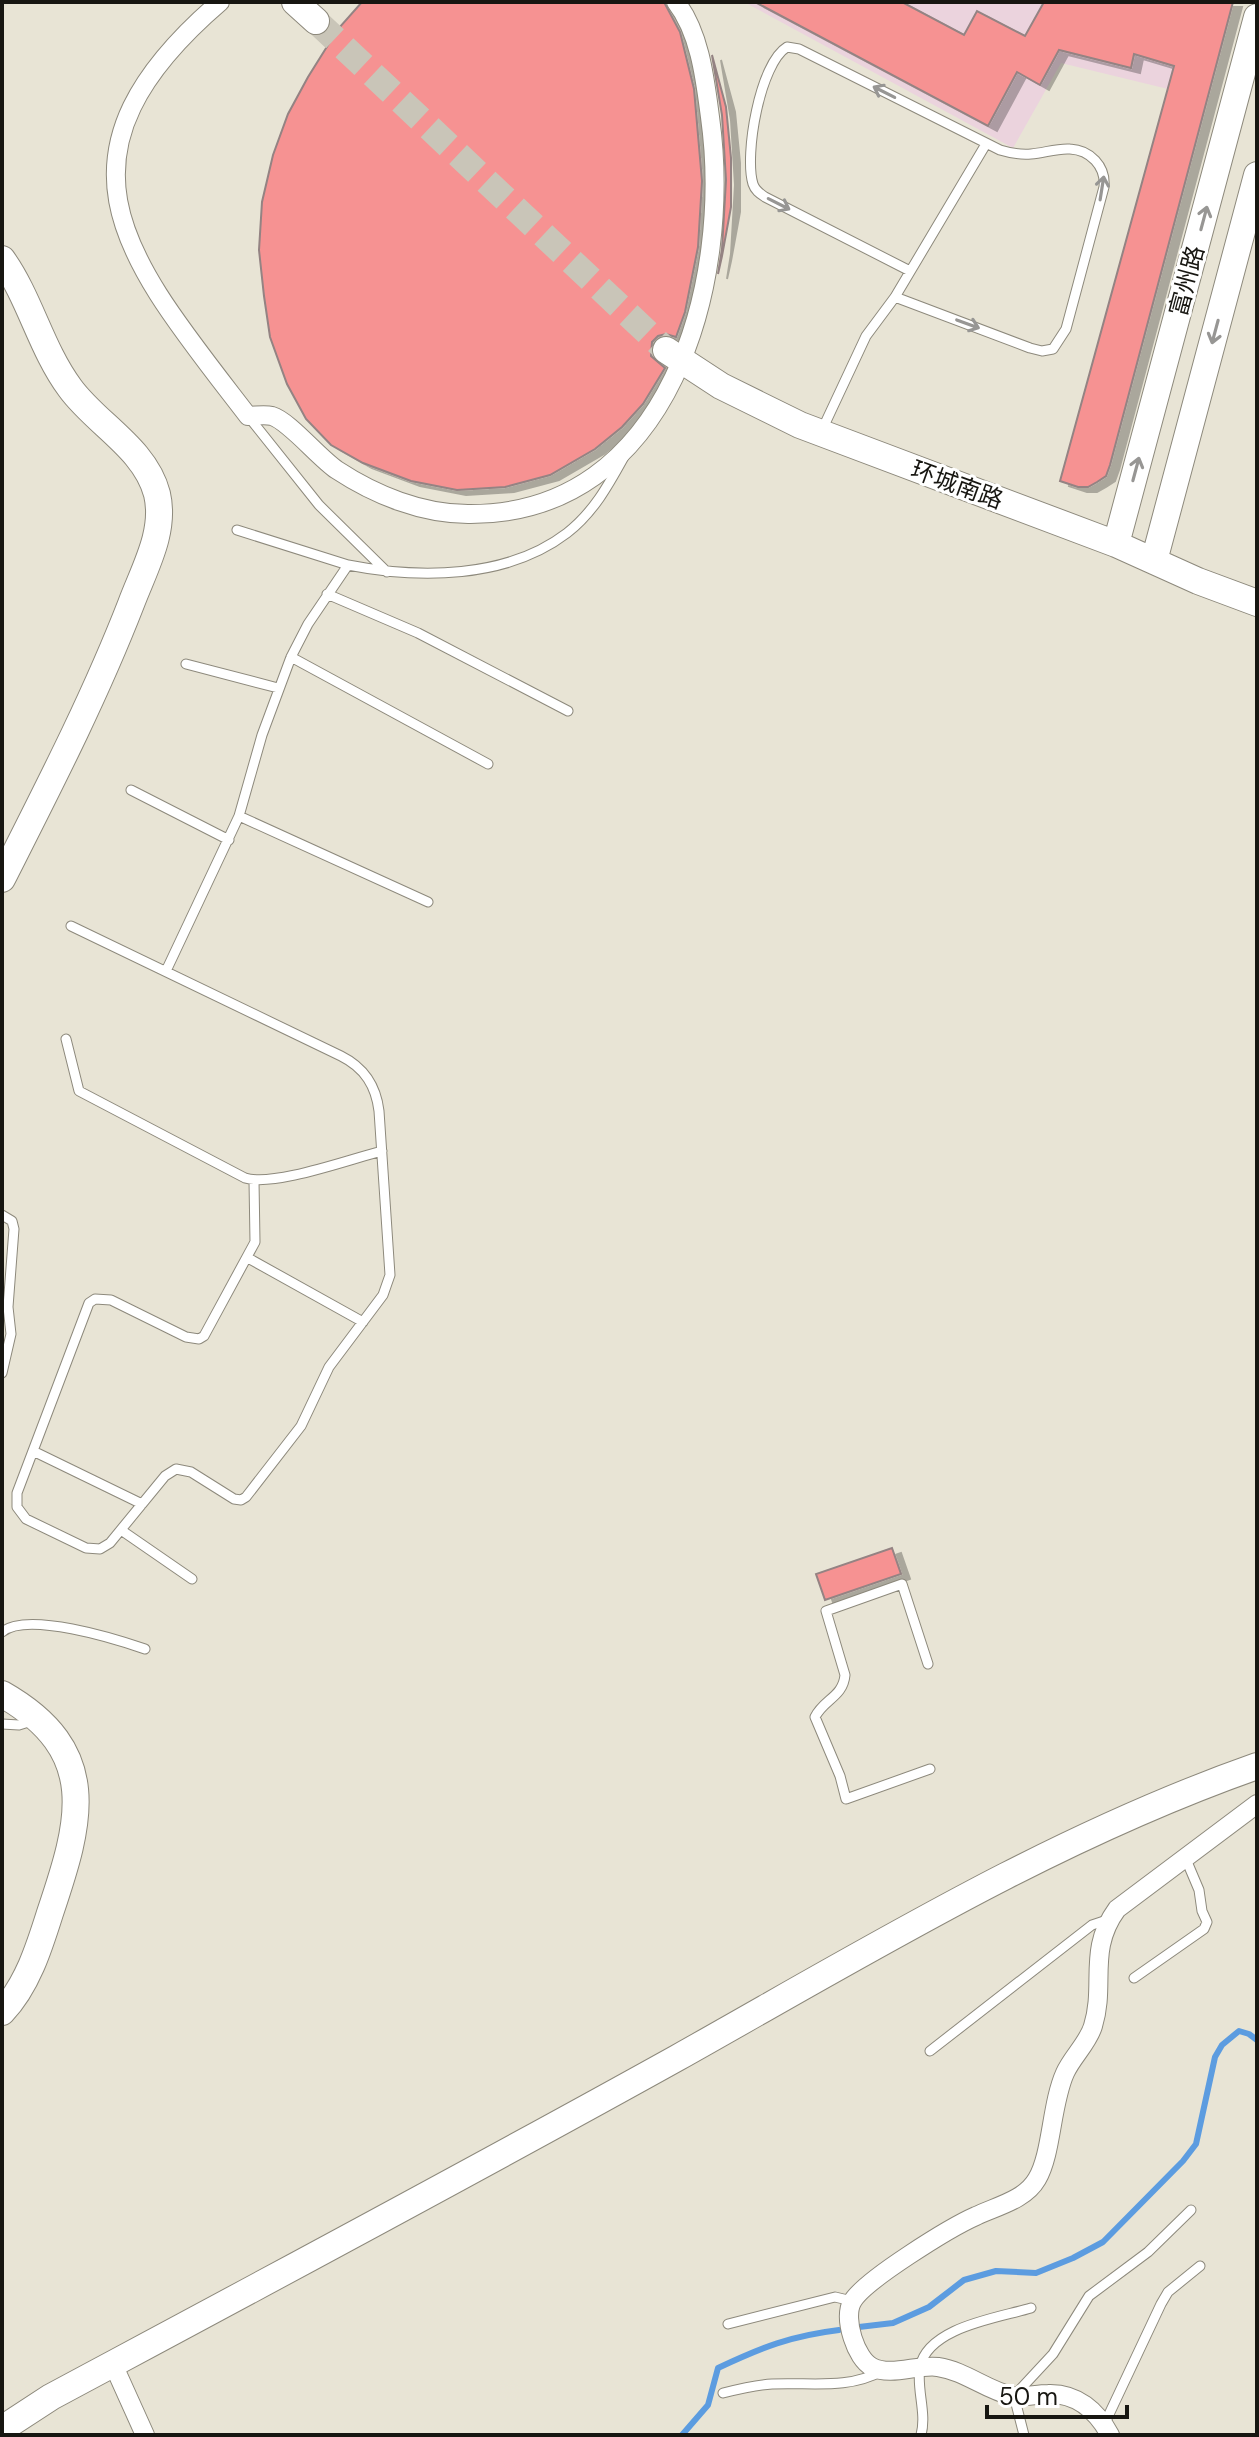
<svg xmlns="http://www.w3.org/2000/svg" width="1259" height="2437" font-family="'DM Sans','Noto Sans SC',sans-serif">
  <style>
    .education { fill: #ebd3dd }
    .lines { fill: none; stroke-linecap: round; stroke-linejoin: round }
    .stream { stroke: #5c9ce0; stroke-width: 6 }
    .building { fill: #f69292; stroke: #948383; stroke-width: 2; filter: url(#shadow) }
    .secondary-tunnel { stroke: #c9c5b8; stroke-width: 26; stroke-dasharray: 26 13; stroke-linecap: butt }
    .lane-casing { stroke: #8d897c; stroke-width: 11 }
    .street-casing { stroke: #8d897c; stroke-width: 20 }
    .secondary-casing { stroke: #8d897c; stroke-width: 28 }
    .lane { stroke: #fff; stroke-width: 9 }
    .street { stroke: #fff; stroke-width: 18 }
    .secondary { stroke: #fff; stroke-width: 26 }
    .oneway { stroke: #979694 }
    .labels { text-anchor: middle; stroke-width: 6; stroke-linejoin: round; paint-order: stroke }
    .street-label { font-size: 24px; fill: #171611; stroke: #fff }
  </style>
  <defs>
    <filter id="shadow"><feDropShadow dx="9" dy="5" stdDeviation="0" flood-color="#0004"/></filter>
  </defs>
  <rect width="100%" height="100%" fill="#e8e4d5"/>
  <path class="education" d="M744 2H1192L1168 89 1061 63 1013 148Z"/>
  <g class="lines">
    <path class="stream" d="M859 2327 893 2323 929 2307 964 2280 996 2271 1036 2273 1073 2258 1103 2242 1183 2161 1196 2144 1215 2057 1222 2045 1239 2031 1249 2034 1257 2040
      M682 2435 708 2405 718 2368C763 2347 790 2336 839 2330"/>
  </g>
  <path class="building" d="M362 2H664L680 32 694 89 702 181 698 247 685 312 676 337 666 334 658 336 652 342 651 356 665 368 643 404 622 427 595 449 550 475 505 487 457 490 411 481 363 463 331 445 306 419 287 384 270 337 264 296 259 250 262 202 273 155 288 114 308 77 338 29Z
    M755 2H902L964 35 977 11 1025 36 1044 2H1233L1110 465 1106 476 1097 482 1088 487H1078L1060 481 1174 66 1134 54 1131 68 1059 50 1040 85 1017 72 988 126Z
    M712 55 726 107 731 158V207L722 256 718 274 722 249 726 180 722 115Z
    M892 1548 901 1574 825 1600 816 1574Z"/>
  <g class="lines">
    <path class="secondary-tunnel" d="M316 21 666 350"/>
    <g class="lane-casing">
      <path id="lane" d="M895 297 1030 348 1042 351 1053 349 1066 329 1104 187C1106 166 1090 150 1070 149 1057 148 1044 153 1031 154 1020 155 1010 153 1000 150L799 49 787 47C760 63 744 155 753 184 755 190 759 193 765 197L910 271
        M248 416 319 505 387 572
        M822 430 866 336 895 297 986 144
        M237 530 348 565
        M327 594 418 633 568 711
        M291 657 488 764
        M186 664 278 688
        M131 790 229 840
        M239 816 428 902
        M71 926 341 1056C365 1068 376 1086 379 1111L390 1275 383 1295 329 1367 301 1426 246 1497 241 1500 234 1499 191 1472 176 1469 165 1476 110 1543 100 1549 86 1548 26 1519 17 1507V1493L89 1303 95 1299 111 1300 186 1337 199 1339 204 1336 255 1242 254 1181
        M166 971 239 816 262 735 291 657 308 624 348 565C419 579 507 579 567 533 594 512 609 484 625 455
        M66 1039 79 1091 245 1178C274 1187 350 1159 382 1151
        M2 1215 12 1221 14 1229 8 1307 11 1334 2 1373
        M248 1258 363 1322
        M33 1451 142 1504
        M121 1530 192 1579
        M2 1632C27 1611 116 1639 145 1649
        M928 1664 902 1584 826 1611 845 1675C843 1697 824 1699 815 1717L840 1776 846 1799 930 1769
        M2 1724 19 1725 35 1720
        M1134 1978 1204 1929 1207 1922 1202 1911 1199 1890 1185 1857
        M930 2051 1092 1925 1110 1919
        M728 2324 835 2297 852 2301
        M723 2393C739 2389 755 2385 772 2384 810 2382 847 2390 882 2371
        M1104 2425 1161 2304 1168 2292 1200 2266
        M921 2435C927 2413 916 2388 920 2367 928 2327 998 2318 1031 2308
        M1024 2435 1014 2396 1053 2354 1089 2296 1148 2252 1191 2210"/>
    </g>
    <g class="street-casing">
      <path id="street" d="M220 2C36 160 128 260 248 416 256 416 264 414 272 416 289 421 319 458 337 470 375 495 422 514 468 514 671 516 733 281 710 117 705 79 700 33 676 2
        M113 2364 145 2435
        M1110 2435C1097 2411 1077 2393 1048 2394 1036 2394 1024 2398 1012 2396 986 2390 965 2371 938 2367 918 2364 891 2377 872 2367 856 2359 843 2319 852 2302 863 2281 951 2227 976 2216 997 2206 1025 2200 1037 2179 1052 2154 1051 2104 1065 2073 1072 2057 1088 2043 1093 2026 1106 1984 1087 1950 1117 1909L1257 1804"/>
    </g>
    <g class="secondary-casing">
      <path id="secondary" d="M295 2 316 21
        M2 259C30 298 41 349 70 388 96 424 145 448 157 494 166 532 144 569 131 604 94 699 48 788 2 879
        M666 350 721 386 800 425 1116 544 1198 581 1257 603
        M1116 544 1257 17
        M1154 561 1257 175
        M2 1694C102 1751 81 1821 50 1913 39 1948 27 1986 2 2012
        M2 2429 51 2397C260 2285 470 2173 677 2058 866 1952 1052 1838 1257 1766"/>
    </g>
    <use href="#lane" class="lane"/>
    <use href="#street" class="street"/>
    <use href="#secondary" class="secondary"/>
  </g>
  <defs><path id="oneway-shaft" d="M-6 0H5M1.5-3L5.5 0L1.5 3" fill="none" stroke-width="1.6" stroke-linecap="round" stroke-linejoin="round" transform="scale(2)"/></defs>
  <g class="oneway">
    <use href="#oneway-shaft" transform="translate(884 92) rotate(-153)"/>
    <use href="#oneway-shaft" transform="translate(1102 188) rotate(-81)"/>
    <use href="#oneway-shaft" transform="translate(779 204) rotate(27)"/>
    <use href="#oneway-shaft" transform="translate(1204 218) rotate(-75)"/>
    <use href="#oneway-shaft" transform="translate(968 324) rotate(20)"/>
    <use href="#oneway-shaft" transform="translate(1215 332) rotate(105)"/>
    <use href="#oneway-shaft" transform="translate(1136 469) rotate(-75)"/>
  </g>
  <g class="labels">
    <g class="street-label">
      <text transform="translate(1187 281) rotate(-75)" y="8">富州路</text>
      <text transform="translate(957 485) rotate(20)" y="8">环城南路</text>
    </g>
  </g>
  <rect width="1259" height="2437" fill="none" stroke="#171611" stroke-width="8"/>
  <path d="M987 2405v12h140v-12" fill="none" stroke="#171611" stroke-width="4"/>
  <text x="999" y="2405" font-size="24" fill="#171611" stroke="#ffffff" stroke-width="6" paint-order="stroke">50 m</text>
</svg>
